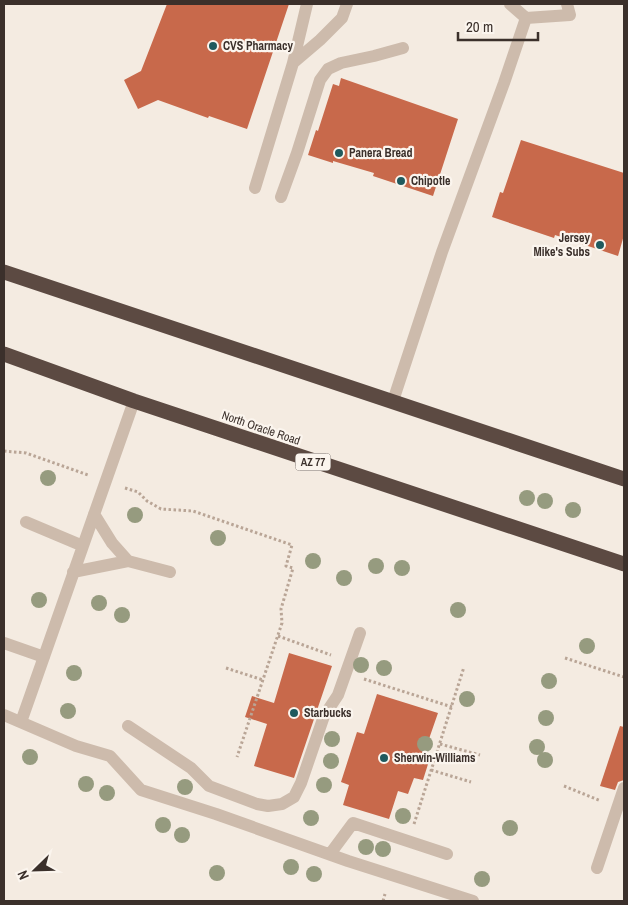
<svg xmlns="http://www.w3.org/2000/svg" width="628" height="905" font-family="'Archivo Narrow',sans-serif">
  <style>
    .building { fill: #c8694b }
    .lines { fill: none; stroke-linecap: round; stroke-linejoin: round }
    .path { stroke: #b9a596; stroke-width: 3; stroke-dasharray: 2.5 2.5; stroke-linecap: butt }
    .minor { stroke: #cdbbac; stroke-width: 12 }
    .highway { stroke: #5c4a42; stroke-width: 15 }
    .tree { fill: #969b7f }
    .poi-dot { fill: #1f5a5e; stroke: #fbf5ee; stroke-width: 2 }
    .labels { text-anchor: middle; stroke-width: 4.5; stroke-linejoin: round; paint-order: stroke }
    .shield { fill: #fbf5ee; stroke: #756b66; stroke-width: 1 }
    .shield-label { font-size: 11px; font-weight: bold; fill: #3b302b }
    .poi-label { font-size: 12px; font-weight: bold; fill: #3b302b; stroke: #fbf5ee; text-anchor: start }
    .street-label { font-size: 12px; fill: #3b302b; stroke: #fbf5ee }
  </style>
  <rect width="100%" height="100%" fill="#f4ebe1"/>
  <path class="building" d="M167 4H289L247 129 209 116 208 118 158 100 138 109 124 80 141 71Z
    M341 78 458 119 433 196 373 176 374 173 333 161V163L308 155 316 130 318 131 333 84 339 86Z
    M521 140 624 173V235L618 256 555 235 554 238 492 217 500 192 503 193Z
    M289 653 332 666 294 778 254 766 267 724 245 717 252 696 274 703Z
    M377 694 438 713 422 759 429 761 423 780 414 778 408 794 398 791 389 819 343 805 349 785 341 782 357 732 364 734Z
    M620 726 624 727V780L618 782 615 790 600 786Z"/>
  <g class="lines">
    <path class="path" d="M4 451 26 453 88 475
      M125 488 138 492 147 501 161 509 193 511 292 545 286 566 293 568 281 609 282 623 237 757
      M278 636 331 655
      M565 658 624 677
      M226 668 263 680
      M364 679 452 707
      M440 744 480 755
      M431 770 471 782
      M564 786 601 801
      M414 824 464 667
      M383 901 385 894"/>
    <path class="minor" d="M510 4 526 18 570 15 567 4
      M293 63 307 4
      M255 188 293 63 320 40 342 18 347 4
      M281 197 297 153 320 80 328 69 341 63 374 56 403 48
      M393 401 442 252 504 83 526 18
      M94 514 112 543 128 561
      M26 522 83 546
      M73 572 128 561 170 572
      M4 643 44 657
      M4 715 76 746 110 756 141 790 216 814 348 861 473 901
      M21 722 134 401
      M128 726 191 768 209 786 257 804 268 806 282 804 294 797 301 783 324 716 338 695 360 633
      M330 854 353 823 447 854
      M597 868 624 788"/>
    <path class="highway" d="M4 272 624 479
      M4 354 134 401 624 564"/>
  </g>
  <g class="tree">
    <circle cx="48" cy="478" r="8"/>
    <circle cx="527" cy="498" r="8"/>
    <circle cx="545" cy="501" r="8"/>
    <circle cx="573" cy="510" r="8"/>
    <circle cx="135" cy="515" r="8"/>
    <circle cx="218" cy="538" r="8"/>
    <circle cx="313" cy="561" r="8"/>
    <circle cx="376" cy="566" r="8"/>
    <circle cx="402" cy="568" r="8"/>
    <circle cx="344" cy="578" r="8"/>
    <circle cx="39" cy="600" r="8"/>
    <circle cx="99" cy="603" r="8"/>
    <circle cx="458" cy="610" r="8"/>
    <circle cx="122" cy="615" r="8"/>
    <circle cx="587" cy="646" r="8"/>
    <circle cx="361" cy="665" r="8"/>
    <circle cx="384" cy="668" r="8"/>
    <circle cx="74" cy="673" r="8"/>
    <circle cx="549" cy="681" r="8"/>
    <circle cx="467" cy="699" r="8"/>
    <circle cx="68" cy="711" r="8"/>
    <circle cx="546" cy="718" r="8"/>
    <circle cx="332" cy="739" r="8"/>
    <circle cx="425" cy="744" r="8"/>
    <circle cx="537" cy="747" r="8"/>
    <circle cx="30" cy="757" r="8"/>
    <circle cx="545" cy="760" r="8"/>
    <circle cx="331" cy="761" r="8"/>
    <circle cx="86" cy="784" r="8"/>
    <circle cx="324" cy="785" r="8"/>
    <circle cx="185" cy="787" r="8"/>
    <circle cx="107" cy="793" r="8"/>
    <circle cx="403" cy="816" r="8"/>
    <circle cx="311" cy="818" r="8"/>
    <circle cx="163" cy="825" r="8"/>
    <circle cx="510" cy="828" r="8"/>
    <circle cx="182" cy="835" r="8"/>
    <circle cx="366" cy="847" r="8"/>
    <circle cx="383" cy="849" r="8"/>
    <circle cx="291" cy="867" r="8"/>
    <circle cx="217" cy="873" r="8"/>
    <circle cx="314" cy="874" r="8"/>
    <circle cx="482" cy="879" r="8"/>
  </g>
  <g class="poi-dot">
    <circle cx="213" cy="46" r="5"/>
    <circle cx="339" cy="153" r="5"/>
    <circle cx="401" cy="181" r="5"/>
    <circle cx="600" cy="245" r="5"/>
    <circle cx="294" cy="713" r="5"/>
    <circle cx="384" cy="758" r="5"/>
  </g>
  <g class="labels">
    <rect class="shield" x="295.5" y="453.5" width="35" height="17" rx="4"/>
    <g class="shield-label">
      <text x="313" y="466">AZ 77</text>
    </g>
    <g class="poi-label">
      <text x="223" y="50">CVS Pharmacy</text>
      <text x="349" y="157">Panera Bread</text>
      <text x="411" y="185">Chipotle</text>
      <text x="590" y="242" text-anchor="end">Jersey<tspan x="590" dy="14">Mike's Subs</tspan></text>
      <text x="304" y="717">Starbucks</text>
      <text x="394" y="762">Sherwin-Williams</text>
    </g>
    <g class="street-label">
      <text transform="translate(261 428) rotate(19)" y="4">North Oracle Road</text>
    </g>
  </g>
  <rect width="628" height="905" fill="none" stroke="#3b302b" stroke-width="10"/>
  <g transform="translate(35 870) rotate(247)" stroke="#fbf5ee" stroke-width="4" paint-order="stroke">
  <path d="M0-4L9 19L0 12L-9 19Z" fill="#3b302b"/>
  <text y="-8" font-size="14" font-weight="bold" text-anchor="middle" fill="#3b302b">N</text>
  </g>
  <path d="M458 32v8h80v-8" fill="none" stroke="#3b302b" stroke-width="2.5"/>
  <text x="466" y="32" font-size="15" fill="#3b302b" stroke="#fbf5ee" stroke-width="4" paint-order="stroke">20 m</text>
</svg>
